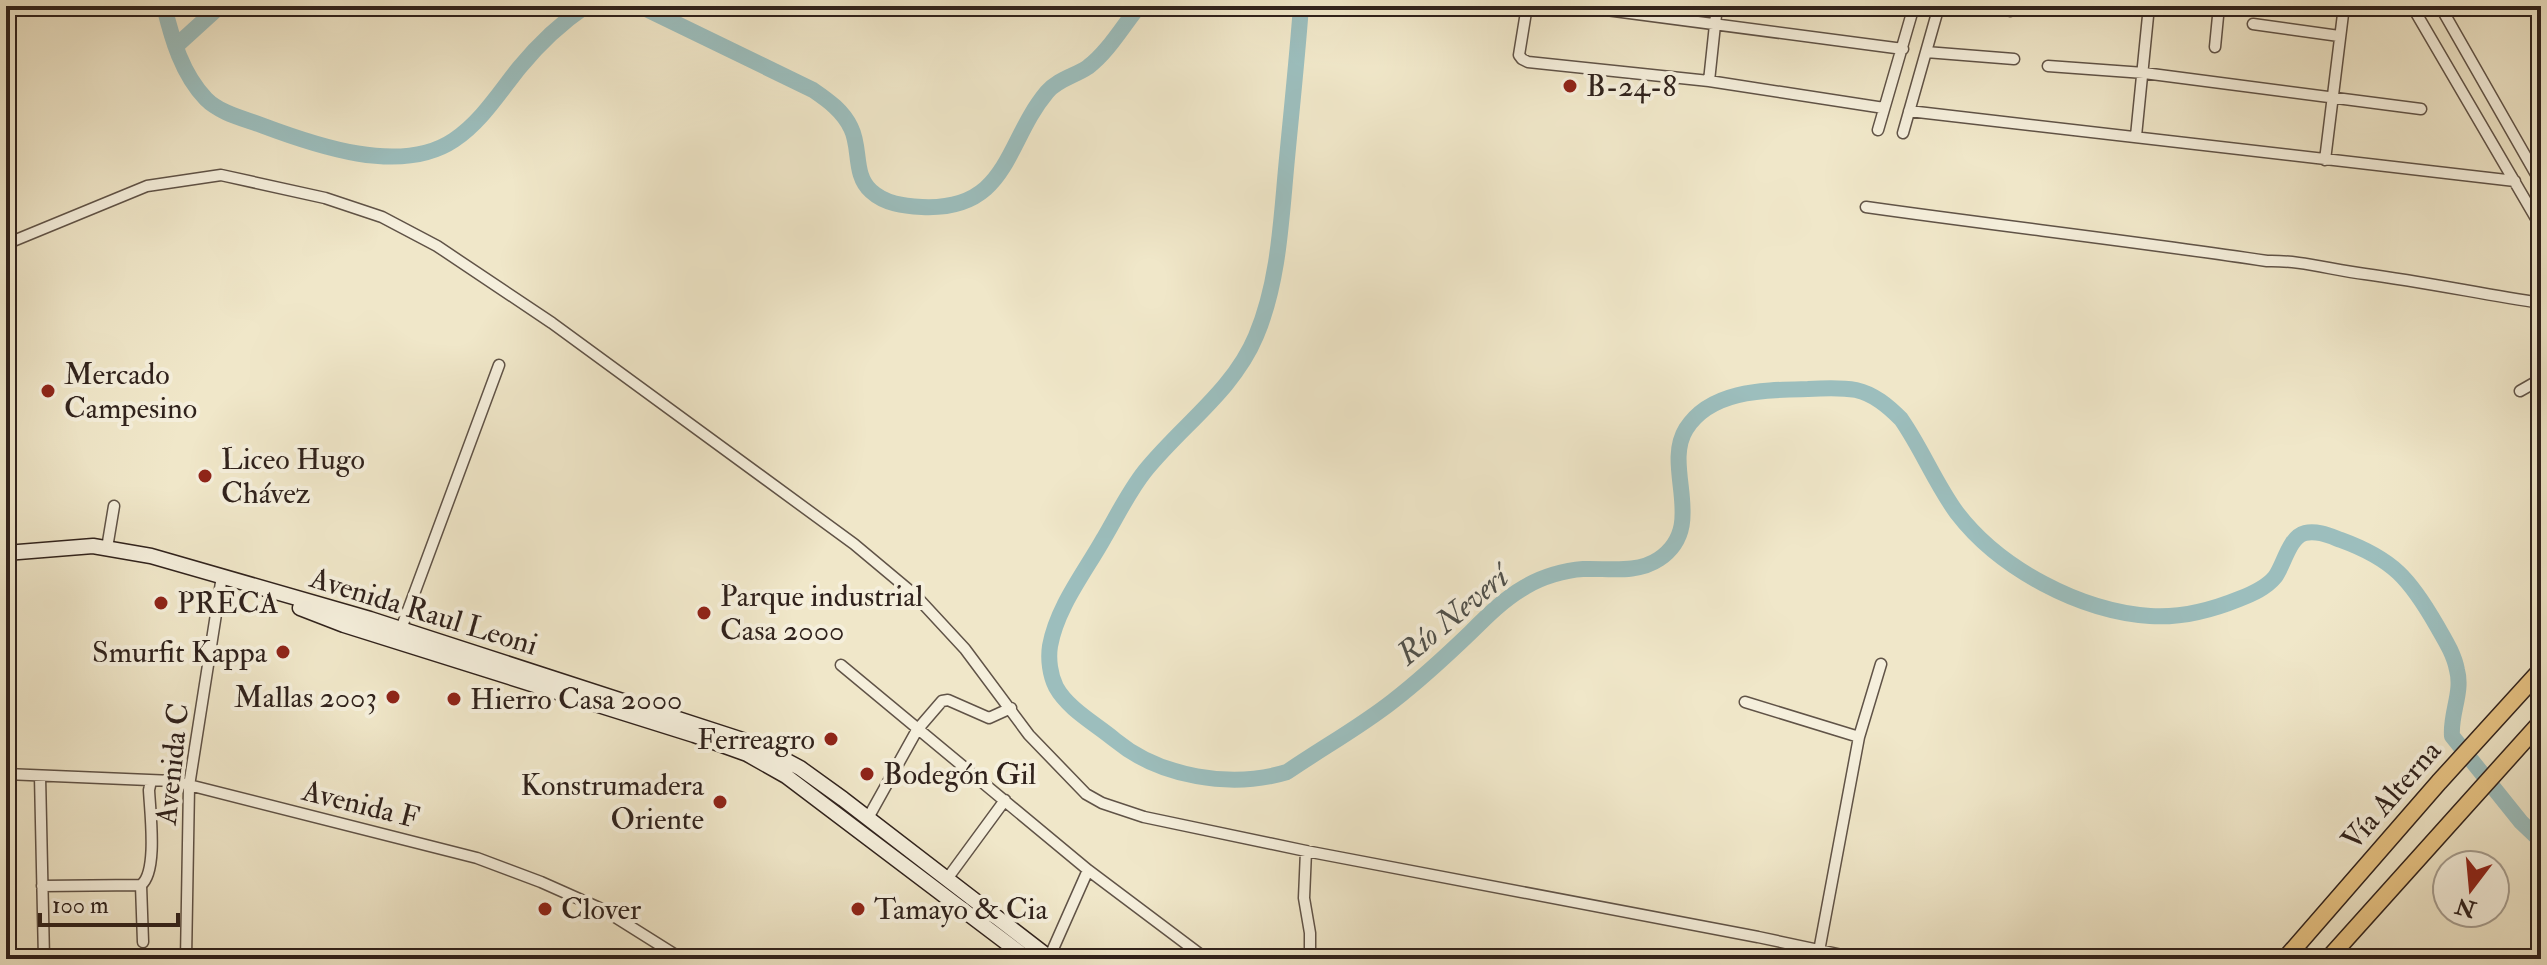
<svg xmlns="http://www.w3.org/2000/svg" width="2547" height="965" font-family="'IM FELL Double Pica',serif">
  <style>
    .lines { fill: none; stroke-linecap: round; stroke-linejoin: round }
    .river { stroke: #9cbebd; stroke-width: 16 }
    .minor-casing { stroke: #605347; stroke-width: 13 }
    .secondary-casing { stroke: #30221c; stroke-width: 17 }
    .trunk-casing { stroke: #30221c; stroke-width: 19 }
    .minor { stroke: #f5efdc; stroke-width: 10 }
    .secondary { stroke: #f5efdc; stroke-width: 14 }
    .trunk { stroke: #e8c484; stroke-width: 16 }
    .poi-dot { fill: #8f2418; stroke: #f5efdc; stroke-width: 3 }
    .labels { text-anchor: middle; stroke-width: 8; stroke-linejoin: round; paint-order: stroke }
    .poi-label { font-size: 30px; fill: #30221c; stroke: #f5efdc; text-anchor: start }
    .street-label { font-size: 30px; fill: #30221c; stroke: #f5efdc }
    .water-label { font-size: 32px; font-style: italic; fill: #50514c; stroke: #f5efdc }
  </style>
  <rect width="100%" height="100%" fill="#f0e7c9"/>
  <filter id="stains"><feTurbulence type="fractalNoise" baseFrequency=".0025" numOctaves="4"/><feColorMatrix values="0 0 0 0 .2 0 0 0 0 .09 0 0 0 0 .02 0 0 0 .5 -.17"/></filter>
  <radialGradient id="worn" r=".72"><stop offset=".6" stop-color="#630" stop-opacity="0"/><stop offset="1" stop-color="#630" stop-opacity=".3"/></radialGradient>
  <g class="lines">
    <path class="river" d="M164 6C172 39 182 74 206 99 220 113 242 118 261 125 314 145 401 176 454 140 481 122 499 93 519 68 538 45 561 23 586 6
      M640 6 813 90C829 101 843 111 851 128 861 148 853 175 871 191 885 204 904 206 922 207 1009 211 1005 142 1047 92 1058 79 1075 76 1088 67 1108 52 1123 26 1139 6
      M1301 6C1297 61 1291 115 1286 169 1281 224 1278 284 1256 336 1233 391 1182 425 1145 471 1129 491 1117 516 1104 538 1085 572 1057 607 1050 646 1048 659 1050 675 1056 687 1068 709 1096 724 1115 740 1160 777 1231 789 1287 772 1322 748 1360 727 1393 701 1420 680 1445 657 1470 633 1487 616 1504 599 1525 587 1541 577 1565 570 1583 569 1608 568 1637 574 1659 559 1708 526 1662 468 1686 429 1711 389 1767 390 1808 389 1823 388 1840 387 1856 390 1874 394 1888 406 1901 419 1922 449 1935 483 1957 513 2000 569 2080 611 2150 616 2180 618 2212 610 2239 599 2252 594 2266 588 2275 577 2284 565 2289 537 2305 533 2317 530 2330 536 2341 540 2393 559 2410 579 2437 626 2445 640 2454 654 2457 670 2463 692 2450 714 2452 736L2521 822 2541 841
      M176 46 220 6"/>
    <g class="minor-casing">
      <path id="minor" d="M1527 6 1519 55 1522 59 1528 62 1709 81 1884 108
        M1576 6 1903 49
        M2104 6 2149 11
        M2412 6 2541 227
        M2440 6 2541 183
        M2010 11 2011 6
        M2253 24 2339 36
        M2215 47 2219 6
        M1926 52 2014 59
        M2048 66 2144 73 2421 109
        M1709 81 1717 6
        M1909 111 2515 181
        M1878 130 1914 6
        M1903 133 1939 6
        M2136 136 2149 6
        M2325 160 2344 6
        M1866 207C2000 226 2134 241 2267 261 2300 260 2332 270 2365 274 2424 282 2482 294 2541 303
        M6 244 147 186 221 175 325 198 382 217 437 246 552 323 854 544 915 595 965 649 1029 735 1086 794 1102 803 1144 817 1306 851 1758 937 1861 959
        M2520 391 2541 379
        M107 548 114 506
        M401 629 499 365
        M841 665 1088 870 1205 958
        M1745 702 1859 737
        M6 774 173 781 477 858 541 882 604 910 682 959
        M40 776 44 959
        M868 818 917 730 942 701 948 700 989 718 1011 708
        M1306 851 1304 898 1310 933V959
        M947 879 1005 800
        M42 886 141 885
        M143 942 141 885C158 872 150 812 149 790L151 781
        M1819 951 1859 737 1881 664
        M1049 958 1088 870
        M186 959 189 786 222 576"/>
    </g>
    <g class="secondary-casing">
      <path id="secondary" d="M6 553 93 546 151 556 370 619 755 744 800 768 843 799 1051 959
        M300 608 344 625 694 735 747 754 786 776 1028 959"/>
    </g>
    <g class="trunk-casing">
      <path id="trunk" d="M2285 959 2439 782 2541 670
        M2328 959 2541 722"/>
    </g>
    <use href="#minor" class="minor"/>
    <use href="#secondary" class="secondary"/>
    <use href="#trunk" class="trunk"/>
  </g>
  <g class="poi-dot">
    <circle cx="1570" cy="86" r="8"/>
    <circle cx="48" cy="391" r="8"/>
    <circle cx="205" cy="476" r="8"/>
    <circle cx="161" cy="603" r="8"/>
    <circle cx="704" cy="613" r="8"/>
    <circle cx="283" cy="652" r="8"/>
    <circle cx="393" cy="697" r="8"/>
    <circle cx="454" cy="699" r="8"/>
    <circle cx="831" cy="739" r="8"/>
    <circle cx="867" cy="774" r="8"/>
    <circle cx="720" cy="802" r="8"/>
    <circle cx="545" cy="909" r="8"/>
    <circle cx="858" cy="909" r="8"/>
  </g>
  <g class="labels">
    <g class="poi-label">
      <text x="1586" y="96">B-24-8</text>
      <text x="64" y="384">Mercado<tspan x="64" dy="34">Campesino</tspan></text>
      <text x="221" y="469">Liceo Hugo<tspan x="221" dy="34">Chávez</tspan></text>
      <text x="720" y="606">Parque industrial<tspan x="720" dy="34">Casa 2000</tspan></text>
      <text x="177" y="613">PRECA</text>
      <text x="267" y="662" text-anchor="end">Smurfit Kappa</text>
      <text x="377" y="707" text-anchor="end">Mallas 2003</text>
      <text x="470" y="709">Hierro Casa 2000</text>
      <text x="815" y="749" text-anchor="end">Ferreagro</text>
      <text x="883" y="784">Bodegón Gil</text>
      <text x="704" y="795" text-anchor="end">Konstrumadera<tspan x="704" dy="34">Oriente</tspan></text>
      <text x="561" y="919">Clover</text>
      <text x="874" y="919">Tamayo &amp; Cia</text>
    </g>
    <g class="street-label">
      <text transform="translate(424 611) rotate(17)" y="10">Avenida Raul Leoni</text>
      <text transform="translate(172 764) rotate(-84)" y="10">Avenida C</text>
      <text transform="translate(2391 795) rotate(-49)" y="10">Vía Alterna</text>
      <text transform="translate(361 804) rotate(14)" y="10">Avenida F</text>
    </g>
    <g class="water-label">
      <text transform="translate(1452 615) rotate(-40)" y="11">Río Neverí</text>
    </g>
  </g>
  <rect width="2547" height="965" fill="none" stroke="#f0e7c9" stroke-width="32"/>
  <rect x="8" y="8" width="2531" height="949" fill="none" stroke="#30221c" stroke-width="4"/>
  <rect x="16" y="16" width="2515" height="933" fill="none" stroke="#30221c" stroke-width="2"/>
  <g transform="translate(2471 889) rotate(196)"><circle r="38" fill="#f5efdc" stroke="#a69d8f" stroke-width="2"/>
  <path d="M0-6L14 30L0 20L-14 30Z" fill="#8f2418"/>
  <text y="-12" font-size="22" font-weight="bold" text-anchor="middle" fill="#30221c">N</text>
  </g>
  <path d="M40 913v12h138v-12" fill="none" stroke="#30221c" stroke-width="4"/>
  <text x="52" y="913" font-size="24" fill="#30221c" stroke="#f5efdc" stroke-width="6" paint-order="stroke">100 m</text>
  <rect width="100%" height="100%" filter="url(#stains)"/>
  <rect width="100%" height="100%" fill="url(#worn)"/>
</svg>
